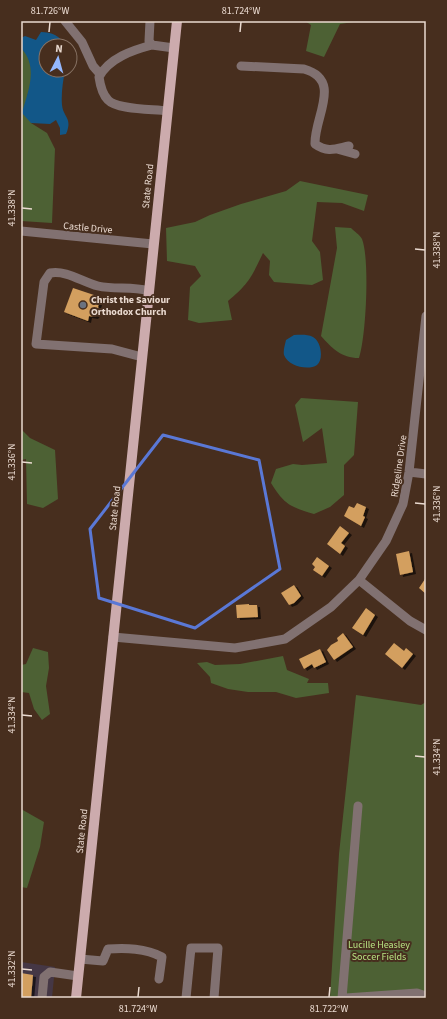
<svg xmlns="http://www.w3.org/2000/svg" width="447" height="1019" font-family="'Source Sans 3',sans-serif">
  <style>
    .commercial { fill: #453745 }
    .green { fill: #4d6134 }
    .water { fill: #125788 }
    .building { fill: #d39f5e; filter: url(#shadow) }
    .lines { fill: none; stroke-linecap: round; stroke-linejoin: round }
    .minor { stroke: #817171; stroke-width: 9 }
    .major { stroke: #ccabad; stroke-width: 10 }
    .marked { fill: none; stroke: #5a78d6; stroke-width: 3; stroke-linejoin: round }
    .ticks { fill: none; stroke: #eadad0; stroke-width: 1.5 }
    .worship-dot { fill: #6b7280; stroke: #472e1e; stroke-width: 1.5 }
    .labels { text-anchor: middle; stroke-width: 4; stroke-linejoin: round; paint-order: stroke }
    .street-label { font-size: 10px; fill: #eadad0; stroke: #472e1e }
    .poi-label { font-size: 10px; font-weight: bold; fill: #eadad0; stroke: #472e1e; text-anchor: start }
    .park-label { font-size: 10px; fill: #b7e483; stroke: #472e1e }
    .neatline { fill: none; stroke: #eadad0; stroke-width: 1.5 }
    .ticks-label { font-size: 10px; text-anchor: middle; fill: #eadad0 }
  </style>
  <defs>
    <filter id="shadow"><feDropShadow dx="3" dy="2" stdDeviation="0" flood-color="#0009"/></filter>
  </defs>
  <rect width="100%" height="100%" fill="#472e1e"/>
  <path class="commercial" d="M21 962 55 967 52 998H21Z"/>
  <path class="green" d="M305 21H360L340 24 324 57 306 51 311 25Z
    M21 48 27 54 31 66V86L27 96 31 123 47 133 55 149 52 223 21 221Z
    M300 181 368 195 364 211 342 203 317 202 312 241 320 252 323 280 312 285 274 282 269 275 270 261 263 253C251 278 249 283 228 301L232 320 199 323 188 320 190 287 201 276 195 266 167 261 166 228 195 222 210 215 241 204 286 191Z
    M335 227 351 228C354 231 360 235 362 239 370 259 366 338 359 358 341 358 332 348 321 336L337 248Z
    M301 398 358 402 354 455 344 465V495L330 507 314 514C290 507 284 504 271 483L276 469 293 464 302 465 327 463 322 428 303 442 295 405Z
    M21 429 30 438 55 450 58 499 43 508 27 504 26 459 21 460Z
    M33 648 48 652 49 668 46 686 50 714 42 720 34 709 29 693 21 692V665L26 664Z
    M283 656 287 670 309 679 307 683H328L329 693 296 698 276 692H248L228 689 211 683 210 677 197 663 207 662 215 665 240 664Z
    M356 695 421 705 426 702V998H330L339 854Z
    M21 809 44 822 40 847 27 888 21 887Z"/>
  <path class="water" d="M41 32C51 32 62 36 64 46H46V70H65C63 81 61 94 62 105 63 117 73 118 66 134L60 135V128L56 120 50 124 31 123 22 113C28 91 39 67 21 48V38L25 36 36 40Z
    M294 335C300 335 307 334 313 337 321 341 324 359 317 365 308 371 288 366 284 355 283 350 285 345 286 340Z"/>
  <path class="building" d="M73 288 97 296 95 301 99 303 98 307 100 311 95 317 89 316 88 321 64 312Z
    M357 503 366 507 363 516 365 517 361 526 344 516 349 506 354 508Z
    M340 526 349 533 341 543 345 546 340 554 327 544Z
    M409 551 413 572 400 575 396 554Z
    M317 557 329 566 322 576 313 570 315 567 312 564Z
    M425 579 426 580V594L419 588Z
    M294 585 301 596 294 603 289 605 281 593Z
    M249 604V605H257L258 617 237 618 236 605Z
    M366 608 375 615 363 635 352 628Z
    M343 633 353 647 334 660 327 650 331 645 338 641 337 638Z
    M394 643 404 651 406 648 413 654 402 668 385 654Z
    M320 649 326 662 314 668 312 664 304 669 299 659Z
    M21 973 33 975 31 998H21Z"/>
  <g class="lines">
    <path class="minor" d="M65 21 82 42 93 66 100 74
      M150 21 149 41 152 45 174 48
      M152 45C133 50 109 58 99 77 100 84 103 95 108 100 117 110 154 109 167 111
      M241 66 304 69C343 80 314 117 315 144 328 153 335 149 349 146
      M337 149 355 154
      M21 231 153 244
      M142 357 112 349 36 344 44 282 50 273C67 270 82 282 98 286 115 290 132 286 148 291
      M409 472 426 474
      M359 580 410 621 426 630
      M113 637 235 648 285 639 331 607 359 580 386 541 403 504 409 472 426 316
      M80 959 103 961 108 949C126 948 145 948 162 957L159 979
      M42 998 44 977 50 972 78 976
      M186 998 191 948H218L214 998
      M342 998 358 806
      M346 998 417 993 426 996"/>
    <path class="major" d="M76 998 177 21"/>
  </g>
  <path class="marked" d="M163 435 259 460 280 569 195 628 99 598 90 529Z"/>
  <path class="ticks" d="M49 32 50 22M240 32 241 22M22 208 32 209M415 249 425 250M22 462 32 463M415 503 425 504M22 715 32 716M415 756 425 757M22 969 32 970M138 997 139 987M329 997 330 987"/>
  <circle class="worship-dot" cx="83" cy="305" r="4"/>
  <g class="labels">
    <g class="street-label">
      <text transform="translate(147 186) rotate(-84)" y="4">State Road</text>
      <text transform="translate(88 227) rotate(5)" y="4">Castle Drive</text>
      <text transform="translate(398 466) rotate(-82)" y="4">Ridgeline Drive</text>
      <text transform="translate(114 508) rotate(-84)" y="4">State Road</text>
      <text transform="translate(81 831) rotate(-84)" y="4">State Road</text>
    </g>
    <g class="poi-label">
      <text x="91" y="303">Christ the Saviour<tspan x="91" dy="12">Orthodox Church</tspan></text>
    </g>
    <g class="park-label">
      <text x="379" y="948">Lucille Heasley<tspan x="379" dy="12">Soccer Fields</tspan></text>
    </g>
  </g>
  <rect width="447" height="1019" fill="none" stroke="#472e1e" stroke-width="44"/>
  <g transform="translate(58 58) rotate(6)"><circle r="19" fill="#472e1e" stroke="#887365"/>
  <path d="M0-3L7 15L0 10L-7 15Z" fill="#94b7fd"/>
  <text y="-6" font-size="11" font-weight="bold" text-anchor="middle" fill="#eadad0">N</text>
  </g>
  <rect x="22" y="22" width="403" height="975" class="neatline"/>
  <g class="ticks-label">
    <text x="50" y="14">81.726°W</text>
    <text x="241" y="14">81.724°W</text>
    <text transform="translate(11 208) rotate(-90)" y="4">41.338°N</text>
    <text transform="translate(436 250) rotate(-90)" y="4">41.338°N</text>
    <text transform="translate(11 462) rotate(-90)" y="4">41.336°N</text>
    <text transform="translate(436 504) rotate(-90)" y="4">41.336°N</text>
    <text transform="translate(11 715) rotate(-90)" y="4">41.334°N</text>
    <text transform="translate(436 757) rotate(-90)" y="4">41.334°N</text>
    <text transform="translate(11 969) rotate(-90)" y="4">41.332°N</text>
    <text x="138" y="1012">81.724°W</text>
    <text x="329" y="1012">81.722°W</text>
  </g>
</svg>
